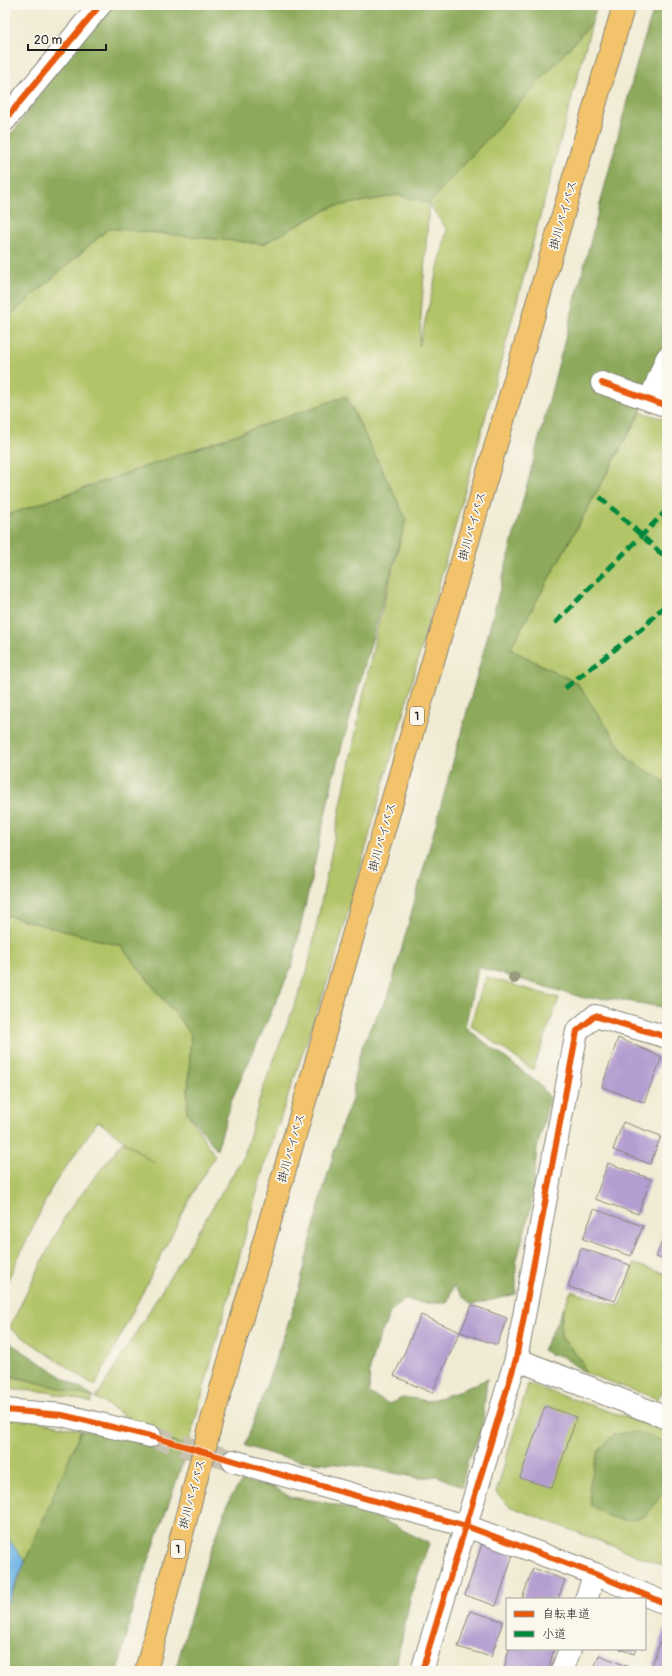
<svg xmlns="http://www.w3.org/2000/svg" width="672" height="1676" font-family="Pangolin,'Klee One',sans-serif">
  <style>
    .green { fill: #b2c468; stroke: #677042; fill-rule: evenodd }
    .forest { fill: #8daa5c; stroke: #54633c }
    .water { fill: #6eb4e5; stroke: #456880 }
    .building { fill: #b49dd0 }
    .lines { fill: none; stroke-linecap: round; stroke-linejoin: round }
    .minor-tunnel { stroke: #c6c2ae; stroke-width: 22; stroke-dasharray: 22 11; stroke-linecap: butt }
    .minor-casing { stroke: #868478; stroke-width: 24 }
    .trunk-casing { stroke: #868478; stroke-width: 24 }
    .minor { stroke: #fff; stroke-width: 22 }
    .trunk { stroke: #f2c36a; stroke-width: 22 }
    .quiet { stroke: #00873e; stroke-width: 5; stroke-dasharray: 10 5; stroke-linecap: butt }
    .cycleway-casing { stroke: #fbf7ec; stroke-width: 8 }
    .cycleway { stroke: #e8590c; stroke-width: 6 }
    .tree { fill: #989a7d }
    .labels { text-anchor: middle; stroke-width: 3.5; stroke-linejoin: round; paint-order: stroke }
    .shield { fill: #fbf7ec; stroke: #5f5e5a; stroke-width: 1 }
    .shield-label { font-size: 11px; font-weight: bold; fill: #1c1c1c }
    .street-label { font-size: 12px; fill: #1c1c1c; stroke: #fbf7ec }
  </style>
  <rect width="100%" height="100%" fill="#fbf7ec"/>
  <filter id="ink" filterUnits="userSpaceOnUse"><feTurbulence type="fractalNoise" baseFrequency=".025" numOctaves="2"/><feDisplacementMap in="SourceGraphic" scale="8" xChannelSelector="R" yChannelSelector="G"/><feConvolveMatrix kernelMatrix="1 2 1 2 8 2 1 2 1" color-interpolation-filters="sRGB"/></filter>
  <filter id="wash" filterUnits="userSpaceOnUse"><feTurbulence type="fractalNoise" baseFrequency=".012" numOctaves="4" result="noise"/><feDisplacementMap in="SourceGraphic" scale="16" xChannelSelector="R" yChannelSelector="G"/><feGaussianBlur stdDeviation="0.9" result="paint"/><feColorMatrix in="noise" values="0 0 0 0 0 0 0 0 0 0 0 0 0 0 0 0 0 1.4 0 .05"/><feComposite in="paint" operator="in"/></filter>
  <g filter="url(#wash)">
    <rect width="100%" height="100%" fill="#f0ebd3"/>
    <path class="green" d="M592 23 501 361 335 959 264 1166 188 1447 155 1435 96 1398 244 1156 261 1094 307 972 376 633 406 519 346 396 5 516V320L109 228 263 244 332 207 399 195 429 203ZM429 204 447 230 419 346V345Z
      M641 412 667 420V783L629 760 577 683 510 649Z
      M5 915 121 946 191 1034 187 1112 215 1156 193 1193 95 1386 9 1328 66 1214 123 1141 154 1163 98 1121 52 1187 5 1286Z
      M486 977 559 998 533 1070 470 1025Z
      M634 1264 667 1274V1383L658 1399 585 1373 582 1361 562 1338 560 1330 564 1307 571 1291 620 1306Z
      M5 1376 43 1383 92 1397V1403L48 1392 5 1389Z
      M528 1384 667 1431V1548L662 1565 509 1506 496 1493Z
      M5 1414 81 1430 5 1619Z"/>
    <path class="forest" d="M103 5H597L592 23 429 203 398 195 332 207 263 244 109 228 5 320V139L16 128Z
      M655 5H667V352L658 380 510 649 577 683 629 760 667 783V1008L615 999 584 998 478 967 465 1027 539 1084 550 1098 537 1149 531 1207 516 1263V1294L472 1305 453 1287 447 1303H425L404 1300 391 1311 377 1343 370 1366 369 1393 389 1404 404 1397 428 1401 455 1393 487 1379 482 1430 467 1462 462 1487 437 1476 419 1478 359 1466 304 1461 285 1458 245 1446 296 1301 321 1198 342 1124 353 1097 354 1078 360 1052 372 1024 389 994 485 646 638 59Z
      M346 396 406 519 334 774 292 966 232 1099 217 1150 187 1112 191 1034 121 946 5 915V516Z
      M564 1307 560 1330 562 1338 582 1361 585 1373 562 1356 550 1355 543 1350Z
      M5 1340 95 1398 17 1377 5 1376Z
      M81 1430 189 1445 133 1606 118 1671H5V1603L8 1602Z
      M637 1432 664 1441 667 1444V1487L647 1515 628 1521 608 1516 591 1505 589 1486 598 1452 614 1434Z
      M242 1481 276 1488 290 1497 318 1501 366 1512 429 1543 410 1599 395 1671H175L203 1573 230 1498Z"/>
    <path class="water" d="M5 1534 25 1562 5 1608Z"/>
    <g id="blocks">
      <path class="building" d="M618 1038 662 1057 644 1102 602 1087Z
        M623 1122 661 1136 650 1164 613 1150Z
        M608 1163 651 1179 638 1214 595 1199Z
        M594 1209 643 1226 631 1256 583 1239Z
        M667 1226V1260L656 1257Z
        M581 1248 630 1265 615 1301 568 1287Z
        M472 1305 507 1318 497 1345 460 1332Z
        M421 1315 460 1332 432 1393 394 1376Z
        M545 1406 577 1417 552 1488 520 1478Z
        M482 1544 513 1555 496 1606 465 1595Z
        M533 1568 565 1580 558 1599H522Z
        M470 1611 503 1621 491 1657 458 1647Z
        M667 1623V1671L652 1665Z
        M509 1649H554L548 1671H518L504 1668Z
        M620 1649H636L634 1654Z
        M599 1655 629 1667 627 1671H593Z"/>
    </g>
  </g>
  <g filter="url(#ink)">
    <use href="#blocks" fill-opacity="0" stroke="#868478" stroke-width="1"/>
    <g class="lines">
      <path class="minor-tunnel" d="M150 1436 233 1461"/>
      <g class="minor-casing">
        <path id="minor" d="M5 120 100 5
          M602 383 667 406
          M650 400 667 358
          M516 1359 667 1418
          M5 1410 62 1415 150 1436
          M233 1461 466 1526 595 1574 667 1604
          M586 1599 595 1574
          M422 1671 516 1359 577 1031 595 1016 667 1037
          M562 1671 570 1649"/>
      </g>
      <g class="trunk-casing">
        <path id="trunk" d="M146 1671 210 1427 624 5"/>
      </g>
      <use href="#minor" class="minor"/>
      <use href="#trunk" class="trunk"/>
      <path class="quiet" d="M600 497 667 559
        M555 623 667 510
        M565 688 645 626 667 603"/>
      <g class="cycleway-casing">
        <path id="cycleway" d="M5 120 100 5
          M602 383 667 406
          M5 1410 62 1415 150 1436 299 1480 466 1526 595 1574 667 1604
          M422 1671 516 1359 577 1031 595 1016 667 1037"/>
      </g>
      <use href="#cycleway" class="cycleway"/>
    </g>
    <circle class="tree" cx="514" cy="978" r="6"/>
  </g>
  <g class="labels">
    <g class="shield">
      <rect x="410" y="707" width="14" height="18" rx="3"/>
      <rect x="171" y="1540" width="14" height="18" rx="3"/>
    </g>
    <g class="shield-label">
      <text x="417" y="720">1</text>
      <text x="178" y="1553">1</text>
    </g>
    <g class="street-label">
      <text transform="translate(563 215) rotate(-74)" y="4">掛川バイパス</text>
      <text transform="translate(472 526) rotate(-74)" y="4">掛川バイパス</text>
      <text transform="translate(382 837) rotate(-74)" y="4">掛川バイパス</text>
      <text transform="translate(291 1148) rotate(-74)" y="4">掛川バイパス</text>
      <text transform="translate(192 1494) rotate(-75)" y="4">掛川バイパス</text>
    </g>
  </g>
  <rect width="672" height="1676" fill="none" stroke="#fbf7ec" stroke-width="20"/>
  <rect x="506" y="1598" width="140" height="52" fill="#fbf7ec" stroke="#a29f99"/>
  <rect x="514" y="1611" width="20" height="6" fill="#e8590c" stroke="#a29f99"/>
  <text x="542" y="1618" font-size="12" fill="#1c1c1c">自転車道</text>
  <rect x="514" y="1631" width="20" height="6" fill="#00873e" stroke="#a29f99"/>
  <text x="542" y="1638" font-size="12" fill="#1c1c1c">小道</text>
  <path d="M28 44v6h78v-6" fill="none" stroke="#1c1c1c" stroke-width="2"/>
  <text x="34" y="44" font-size="12" fill="#1c1c1c" stroke="#fbf7ec" stroke-width="3" paint-order="stroke">20 m</text>
</svg>
